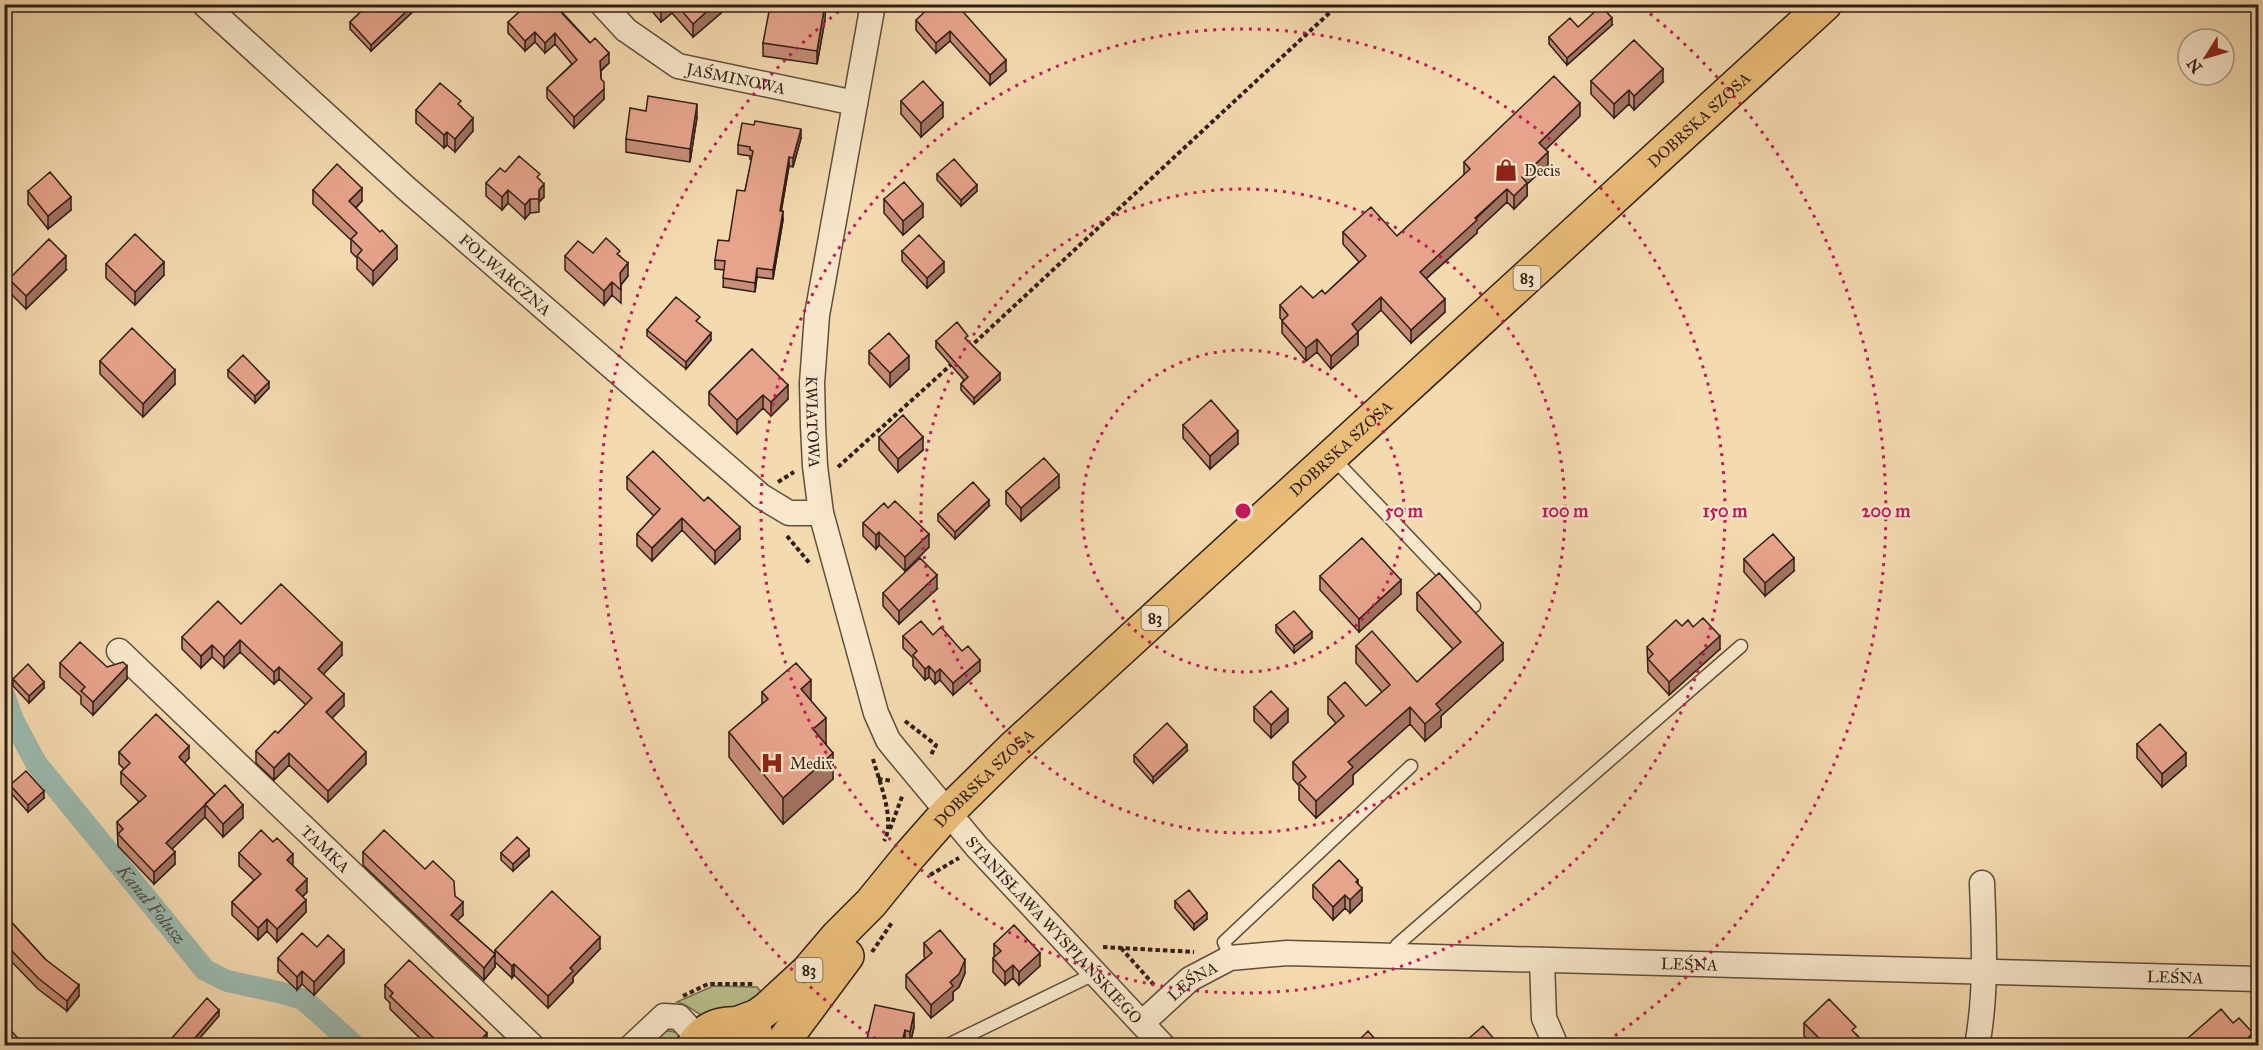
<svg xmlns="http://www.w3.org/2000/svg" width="2263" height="1050" font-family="'IM FELL Great Primer',serif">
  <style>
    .green { fill: #b9c08d; stroke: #746f52; stroke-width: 1.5 }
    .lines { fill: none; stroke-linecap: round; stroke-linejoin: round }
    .canal { stroke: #9cbab0; stroke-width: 22 }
    .lane-casing { stroke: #604d3d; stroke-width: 15 }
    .street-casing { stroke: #604d3d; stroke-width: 27 }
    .primary-casing { stroke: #2f1e17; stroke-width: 36 }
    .path { stroke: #2f1e17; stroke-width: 4; stroke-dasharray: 4.5 3; stroke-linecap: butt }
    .lane { stroke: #f8e7cb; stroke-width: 12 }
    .street { stroke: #f8e7cb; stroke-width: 24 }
    .primary { stroke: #eabd78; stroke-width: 33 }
    .wall { fill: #c78d78; stroke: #2f1e17; stroke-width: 1.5 }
    .shaded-wall { fill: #a27362; stroke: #2f1e17; stroke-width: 1.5 }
    .building { fill: #e7a48c; stroke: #2f1e17; stroke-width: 1.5 }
    .ring { fill: none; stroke: #c2185b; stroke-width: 3; stroke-dasharray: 3 6 }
    .labels { text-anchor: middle; stroke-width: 4.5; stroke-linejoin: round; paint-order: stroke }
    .shield { fill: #f8e7cb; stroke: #6b5a4d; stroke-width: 1.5 }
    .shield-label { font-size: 15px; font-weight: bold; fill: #2f1e17 }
    .street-label { font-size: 16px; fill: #2f1e17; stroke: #f8e7cb }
    .poi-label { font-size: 16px; fill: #2f1e17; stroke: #f8e7cb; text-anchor: start }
    .water-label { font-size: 18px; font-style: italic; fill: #504d45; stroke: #f8e7cb }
    .centre { fill: #c2185b; stroke: #f8e7cb; stroke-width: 3 }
    .ring-label { font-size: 18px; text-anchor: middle; font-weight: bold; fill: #c2185b; stroke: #f8e7cb; stroke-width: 4.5; stroke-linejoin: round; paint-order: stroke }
  </style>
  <rect width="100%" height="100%" fill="#f4daaf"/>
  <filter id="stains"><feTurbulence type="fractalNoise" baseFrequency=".00333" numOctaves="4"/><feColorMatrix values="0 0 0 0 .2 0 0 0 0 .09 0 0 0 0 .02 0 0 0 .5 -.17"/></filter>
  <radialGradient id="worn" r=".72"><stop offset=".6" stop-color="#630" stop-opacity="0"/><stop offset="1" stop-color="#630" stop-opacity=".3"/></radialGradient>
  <path class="green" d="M713 986 757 987 767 999 706 1017C695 1013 688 1004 677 1002Z
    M670 1031 678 1033 682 1039 679 1045 648 1046 663 1032Z"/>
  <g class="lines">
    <path class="canal" id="s1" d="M4 695 13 720 36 763 205 970 227 981 278 992 303 999 355 1046"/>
    <g class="lane-casing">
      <path id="lane" d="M1332 457 1474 606
        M1392 956 1397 945 1741 646
        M1230 958 1224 942 1411 766
        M946 1046 1096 973"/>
    </g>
    <g class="street-casing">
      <g id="street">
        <path id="s2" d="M204 4 407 189 761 496 789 513H821"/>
        <path id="s3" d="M602 4 626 30 678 66 855 103"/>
        <path id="s4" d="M873 4 817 315 812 383 813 426 815 466 821 513 876 713 888 740 896 750 977 847 1163 1046"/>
        <path id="s5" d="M119 651 532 1046"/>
        <path d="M1542 960 1544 1018 1556 1046"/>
        <path id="s6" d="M1142 1023 1190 979 1230 958 1287 953 2258 979"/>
        <path d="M632 1046 664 1016 679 1017 698 1038"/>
        <path d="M1977 1046C1987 992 1984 937 1982 883"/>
      </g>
    </g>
    <g class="primary-casing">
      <g id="primary">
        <path id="s7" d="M736 1024 757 1016 768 1008 808 971 837 937 871 903 910 855 947 813 1012 749 1825 4"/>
        <path d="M693 1046C707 1024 733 1017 755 1031"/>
        <path d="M780 1046 847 956"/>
      </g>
    </g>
    <path class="path" d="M969 348 1339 4
      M838 467 954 362
      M778 482 794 472
      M787 536 811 565
      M905 721 936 745 930 757
      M873 759C879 781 896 821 884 841
      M878 779 893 781
      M890 829 903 794
      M930 875 959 858
      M1103 947 1194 952
      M1121 948 1154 985
      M872 952 893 921
      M683 996 708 984H754"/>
    <use href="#lane" class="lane"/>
    <use href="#street" class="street"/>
    <use href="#primary" class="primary"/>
  </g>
  <path class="wall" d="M369 4H421L371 51 350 29V22Z
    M563 4V9L561 11 609 63 601 71V79L604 99 574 128 547 98V88L572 64 555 44 545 53 535 42 525 51 508 33V22Z
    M646 4H727V8L693 37 672 13 661 22Z
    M782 8 825 20 817 64 763 56V43Z
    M949 12 1006 71 990 85 950 41 936 53 916 30V20Z
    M1612 25 1567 65 1549 44V37L1578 27Z
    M1591 81 1663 82 1634 110 1629 104 1614 118 1591 94Z
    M901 101 943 117 921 137 901 114Z
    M461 106 473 131 455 152 447 145 444 148 416 123V110Z
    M1580 116 1545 150 1548 165 1527 184V196L1514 209 1507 202 1477 230V233L1426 279 1445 312 1411 343 1381 310 1358 331V345L1331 369 1317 352 1306 361 1282 333V320L1280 318V305L1313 298 1325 294 1359 262 1343 244V232L1397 236 1464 175V162Z
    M697 117 690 162 626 152V139Z
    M801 138 793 167 789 166 781 211 783 220 773 279 757 277 755 292 723 287 724 270 715 269V260L729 241 745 191 752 159H750V156L738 154V145Z
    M505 172 540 180 544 197 539 202V212L530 213 525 219 508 203 502 210 486 196V183Z
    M937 174 977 191 961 206 937 180Z
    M313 190 362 201 356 208 397 259 373 285 357 269V258L351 252V240L313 204Z
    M28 191 71 210 48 229 28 204Z
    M884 199 923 217 903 235 884 213Z
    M902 251 944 272 927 288 902 261Z
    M593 253 620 256 628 276 621 285V303L612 295 604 305 565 270V256Z
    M106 264 164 275 135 305 106 278Z
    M66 270 26 309 9 292V279Z
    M700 324 711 340 686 369 647 336V330Z
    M936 341 1000 380 974 404 961 390V384L964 380 936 348Z
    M752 349 788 399 771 416 763 408 737 434 709 405V392Z
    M869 351 909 369 890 387 869 364Z
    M100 361 175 384 143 417 100 374Z
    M228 370 269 388 255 403 228 377Z
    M1183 425 1238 444 1210 469 1183 438Z
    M879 437 923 450 898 472 879 450Z
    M627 477 704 501 740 539 715 564 682 530 652 561 637 546V534L654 516 627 489Z
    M1059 488 1021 521 1006 504V491Z
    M989 506 955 539 938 521V514Z
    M888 508 929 547 905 571 879 545 876 549 863 536V523Z
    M1744 559 1794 571 1765 596 1744 572Z
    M1320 576 1401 594 1359 632 1320 590Z
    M937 589 899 624 883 606V593Z
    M1417 593 1503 660 1441 716V727L1425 741 1410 724 1353 775V784L1316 818 1299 800V786L1293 779V762L1336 723 1328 714V697L1366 706 1382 692 1356 663V646L1417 682 1453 649 1417 610Z
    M241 624 342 655 323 674 344 706 332 718 366 764 328 802 289 765 274 780 256 763V751L278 733 306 705 279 679 274 684 240 652 224 668 212 657 201 668 182 649V637Z
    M1276 625 1312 638 1294 653 1276 632Z
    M1682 626 1693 627 1720 649 1669 695 1648 672 1647 647Z
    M933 635 980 671 953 695 940 680 935 684 929 677 925 680 913 666V658L903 648V636Z
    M60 663 107 667 127 679 93 715 81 704V696L60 677Z
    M13 679 44 688 29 703 13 686Z
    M762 692 811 701 826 743 833 779 783 824 729 757V732L762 704Z
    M1254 707 1288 722 1271 738 1254 721Z
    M2137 744 2186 766 2162 787 2137 758Z
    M1187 751 1153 783 1134 762V755Z
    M119 752 189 758 184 763 215 795 243 818 223 837 205 817 171 849 175 864 154 884 118 846 117 822 139 802 121 784V772L124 769 119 764Z
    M10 785 44 798 28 812 10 792Z
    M363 852 425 869 455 896 463 915 457 920 495 954V950L600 949 573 977V982L548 1008 514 975 512 978 495 962V967L484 980 363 865Z
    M239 853 293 866 307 892 303 896 306 912 277 942 267 931 258 940 232 915V902L254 880 239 866Z
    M501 853 529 856 513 871 501 860Z
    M1313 885H1358L1362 901 1350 913 1345 908 1333 920 1313 898Z
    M1175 901 1207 919 1194 930 1175 908Z
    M4 914 79 996 67 1011 38 989 9 959Z
    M924 943 965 973 959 987 953 992V1000L931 1018 906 988V975L925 958 924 956Z
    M994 944 1040 966 1019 985 1013 978 1005 985 993 972V958L994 957Z
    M317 947 344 963 314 995 302 984 297 990 278 972V958Z
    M385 985 487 1045 488 1046H428L390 1009V1003L385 998Z
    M1804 1023 1856 1034 1867 1046H1814L1804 1036Z
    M914 1027 910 1045 905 1043 904 1046H866V1043Z
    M2188 1038 2253 1046H2188Z"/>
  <path class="shaded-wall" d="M414 4H421L371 51V45Z
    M557 4H563V9L555 16V6Z
    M666 4H672V13L661 22V9Z
    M715 4H727V8L693 37V24Z
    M825 4H826L825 20 817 64V51Z
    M1612 18V25L1567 65V58Z
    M950 31V41L936 53V43Z
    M535 32V42L525 51V41Z
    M555 33V44L545 53V43Z
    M609 53V63L600 71V61Z
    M1006 60V71L990 85V75Z
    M1663 69V82L1634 110V96Z
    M604 89V99L574 128V117Z
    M1629 90V104L1614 118V104Z
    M943 103V117L921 137V123Z
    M1580 103V116L1539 156V143Z
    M697 104V117L690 162V149Z
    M473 118V131L455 152V139Z
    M801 129V138L793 167V158Z
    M447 132V145L444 148V135Z
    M1548 152V165L1527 184V196L1514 209V196L1522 177Z
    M789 157V166L780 219V211Z
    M544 184V197L539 202V190Z
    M977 185V191L961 206V200Z
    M362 188V201L349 214V201Z
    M1507 189V202L1477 230V233L1420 284V272Z
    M508 190V203L502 210V197Z
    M71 197V210L48 229V216Z
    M530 199V213L525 219V205Z
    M923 204V217L903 235V221Z
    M783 211V220L773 279V270Z
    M397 246V259L373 285V271Z
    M66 256V270L26 309V296Z
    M164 262V275L135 305V292Z
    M944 262V272L927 288V278Z
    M628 263V276L620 286V273Z
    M757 268V277L755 292V283Z
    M612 282V295L604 305V291Z
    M6 288V301L4 303V290Z
    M1381 297V310L1352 337V324Z
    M1445 299V312L1411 343V330Z
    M1358 332V345L1331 369V356Z
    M711 333V340L686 369V362Z
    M1317 339V352L1306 361V348Z
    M909 356V369L890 387V373Z
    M175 370V384L143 417V404Z
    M1000 373V380L974 404V398Z
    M269 382V388L255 403V396Z
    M788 385V399L771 416V402Z
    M763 395V408L737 434V420Z
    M1238 431V444L1210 469V456Z
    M923 437V450L898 472V459Z
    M1059 475V488L1021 521V508Z
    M989 500V506L955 539V532Z
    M682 518V530L652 561V548Z
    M740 527V539L715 564V551Z
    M879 532V545L876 549V535Z
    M929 534V547L905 571V557Z
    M1794 558V571L1765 596V583Z
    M937 575V589L899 624V611Z
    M1401 580V594L1359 632V619Z
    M1312 632V638L1294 653V646Z
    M1720 636V649L1669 695V682Z
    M240 640V652L224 668V657Z
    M342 643V655L318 680V669Z
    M1503 643V660L1441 716V727L1425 741V724L1436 704Z
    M212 645V657L201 668V656Z
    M980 660V671L953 695V683Z
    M127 666V679L93 715V702Z
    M929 666V677L925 680V669Z
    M279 667V679L274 684V672Z
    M940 669V680L935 684V673Z
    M811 680V706L801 689Z
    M44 682V688L29 703V696Z
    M344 694V706L326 724V712Z
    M1410 707V724L1353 775V784L1316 818V801L1348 762Z
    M1288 709V722L1271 738V725Z
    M826 718V743L813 754V729Z
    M1187 745V751L1153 783V777Z
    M189 746V758L179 769V757Z
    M366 752V764L328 802V791Z
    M289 753V765L274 780V768Z
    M833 753V779L783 824V798Z
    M2186 753V766L2162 787V774Z
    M44 791V798L28 812V805Z
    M205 805V817L166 855V843Z
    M243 805V818L223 837V824Z
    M529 849V856L513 871V864Z
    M175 852V864L154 884V872Z
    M293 854V866L287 860Z
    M307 879V892L296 903V890Z
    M1358 880V892L1362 888V901L1350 913V900L1356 882Z
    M1345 895V908L1333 920V907Z
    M306 900V912L277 942V929Z
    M463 902V915L451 927V915Z
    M1207 913V919L1194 930V924Z
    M267 919V931L258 940V928Z
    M600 937V949L573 977V982L548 1008V996L570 968Z
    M9 948V959L4 963V952Z
    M344 950V963L314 995V982Z
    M1040 953V966L1019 985V972Z
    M495 954V967L484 980V968Z
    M965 960V973L959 987 953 992V1000L931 1018V1005L950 982Z
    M514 964V975L512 978V966Z
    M1013 965V978L1005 985V972Z
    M302 971V984L297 990V977Z
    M79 985V996L67 1011V1001Z
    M219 1010V1016L193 1046H188Z
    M914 1013V1027L910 1045V1032Z
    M905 1030V1043L904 1046H901Z
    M487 1033V1046L481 1040Z
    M2253 1033V1046H2239Z"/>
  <path class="building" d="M369 4H414L371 45 350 22Z
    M528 4H557L555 6 590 43 595 38 609 53 600 61 601 79 604 82V89L574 117 547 88 577 60 555 33 545 43 535 32 525 41 508 22Z
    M657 4H666L661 9Z
    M676 4H715L693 24Z
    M782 4H825L817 51 763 43 770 6 782 8Z
    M933 4H942L949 12 957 5 1006 60 990 75 950 31 936 43 916 20Z
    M1601 6 1612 18 1567 58 1549 37 1570 18 1578 27Z
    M1634 40 1663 69 1634 96 1629 90 1614 104 1591 81Z
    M1554 76 1580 103 1539 143 1548 152 1522 177 1527 183 1514 196 1507 189 1475 218 1477 220 1420 272 1445 299 1411 330 1381 297 1352 324 1358 332 1331 356 1317 339 1306 348 1282 321 1288 315 1280 305 1301 286 1313 298 1322 290 1325 294 1366 256 1343 232 1371 207 1397 236 1470 169 1464 162Z
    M923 81 943 103 921 123 901 101Z
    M440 83 461 101 458 104 473 118 455 139 447 132 444 135 416 110Z
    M648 96 697 104 690 149 626 139 630 108 646 111Z
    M755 121 801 129 793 158 789 157 780 211H783L773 270 757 268 755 283 723 278 725 261 715 260 718 240 729 241 737 190 745 191 753 151 750 150V147L738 145 742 123 754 125Z
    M519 156 540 174 537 177 544 184 539 190V199H530L525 205 508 190 502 197 486 183 500 168 505 172Z
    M954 159 977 185 961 200 937 174Z
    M337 164 362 188 349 201 380 232 382 230 397 246 373 271 357 256 362 250 351 239 357 233 313 190Z
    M50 172 71 197 48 216 28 191Z
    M904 182 923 204 903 221 884 199Z
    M135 234 164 262 135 292 106 264Z
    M919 235 944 262 927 278 902 251Z
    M606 238 620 251 617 254 628 263 620 273 621 290 612 282 604 291 565 256 578 241 593 253Z
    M49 239 66 256 26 296 9 279Z
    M676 297 700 317 696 321 711 333 686 362 647 330Z
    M957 322 968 336 965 338 1000 373 974 398 961 384 968 377 936 341Z
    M132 328 175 370 143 404 100 361Z
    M889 333 909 356 890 373 869 351Z
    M752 349 788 385 771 402 763 395 737 420 709 392Z
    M243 355 269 382 255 396 228 370Z
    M1211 400 1238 431 1210 456 1183 425Z
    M903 415 923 437 898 459 879 437Z
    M653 451 704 501 708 497 740 527 715 551 682 518 652 548 637 534 660 509 627 477Z
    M1044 458 1059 475 1021 508 1006 491Z
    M973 482 989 500 955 532 938 514Z
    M895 501 929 534 905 557 879 532 876 535 863 523 884 503 888 508Z
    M1773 534 1794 558 1765 583 1744 559Z
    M1362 538 1401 580 1359 619 1320 576Z
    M920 558 937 575 899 611 883 593Z
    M1439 573 1503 643 1436 704 1441 710 1425 724 1410 707 1348 762 1353 767 1316 801 1299 783 1306 777 1293 762 1344 716 1328 697 1345 682 1366 706 1390 685 1356 646 1372 631 1417 682 1461 642 1417 593Z
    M281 584 342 643 318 669 344 694 326 712 366 752 328 791 289 753 274 768 256 751 275 731 278 733 312 698 279 667 274 672 240 640 224 657 212 645 201 656 182 637 218 601 241 624Z
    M1294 611 1312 632 1294 646 1276 625Z
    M1703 618 1720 636 1669 682 1648 659 1653 654 1647 647 1676 620 1682 626 1688 620 1693 627Z
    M921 621 933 635 941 627 962 651 968 646 980 660 953 683 940 669 935 673 929 666 925 669 913 655 917 651 903 636Z
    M80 642 107 667 123 662 127 666 93 702 81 691 85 687 60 663Z
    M796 663 811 680 801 689 826 718 813 729 833 753 783 798 729 732 768 699 762 692Z
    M28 664 44 682 29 696 13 679Z
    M1271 691 1288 709 1271 725 1254 707Z
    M156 714 189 746 179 757 215 795 166 843 175 852 154 872 118 834 123 829 117 822 146 796 121 772 130 763 119 752Z
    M1167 723 1187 745 1153 777 1134 755Z
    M2160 724 2186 753 2162 774 2137 744Z
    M26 771 44 791 28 805 10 785Z
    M225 785 243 805 223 824 205 804Z
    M261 830 273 842 277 838 293 854 287 860 307 879 296 890 306 900 277 929 267 919 258 928 232 902 261 874 239 853Z
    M384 830 425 869 433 861 454 881 455 896 463 902 451 915 495 954 484 968 363 852Z
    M517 837 529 849 513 864 501 853Z
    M1339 860 1358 880 1356 882 1362 888 1350 900 1345 895 1333 907 1313 885Z
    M1189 890 1207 913 1194 924 1175 901Z
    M552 891 600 937 570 968 573 971 548 996 514 964 512 966 495 950Z
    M4 914 45 959 79 985 67 1001 38 978 9 948 4 952Z
    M1014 925 1040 953 1019 972 1013 965 1005 972 993 958 1001 951 994 944Z
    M940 930 965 960 959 974 950 982 953 986 931 1005 906 975 932 953 924 943Z
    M302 933 317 947 328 935 344 950 314 982 302 971 297 977 278 958Z
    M409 960 487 1033 481 1040 488 1046H442L390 996 393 993 385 985Z
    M207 998 219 1010 188 1046H165Z
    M1829 999 1856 1027 1852 1030 1867 1046H1827L1804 1023Z
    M875 1005 914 1013 910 1032 905 1030 901 1046H870L871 1044 866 1043Z
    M2221 1009 2233 1023 2239 1018 2253 1033 2239 1046H2194L2188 1038Z
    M4 1023 25 1046H4Z
    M1483 1026 1500 1046H1472L1467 1040Z
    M1368 1031 1381 1046H1353Z"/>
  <g class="ring">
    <circle cx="1243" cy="511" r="161"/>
    <circle cx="1243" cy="511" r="322"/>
    <circle cx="1243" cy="511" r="482"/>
    <path d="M883 1044A643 643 0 0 1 843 8M1643 8A643 643 0 0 1 1603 1044"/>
  </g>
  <defs>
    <g id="shop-bare" transform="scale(1.8)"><path d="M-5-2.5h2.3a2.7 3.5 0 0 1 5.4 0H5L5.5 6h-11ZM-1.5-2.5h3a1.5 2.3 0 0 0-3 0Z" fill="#8f2418" stroke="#f8e7cb" stroke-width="2.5" paint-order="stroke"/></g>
    <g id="hospital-bare" transform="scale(1.8)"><path d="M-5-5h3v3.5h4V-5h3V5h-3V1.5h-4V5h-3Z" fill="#8f2418" stroke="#f8e7cb" stroke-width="2.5" paint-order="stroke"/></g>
  </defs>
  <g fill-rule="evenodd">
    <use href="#shop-bare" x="1506" y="170"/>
    <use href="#hospital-bare" x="772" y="763"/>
  </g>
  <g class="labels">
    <g class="shield">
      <rect x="1513.5" y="266" width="27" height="24" rx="4.5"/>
      <rect x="1141.5" y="606" width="27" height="24" rx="4.5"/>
      <rect x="795.5" y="958" width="27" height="24" rx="4.5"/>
    </g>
    <g class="shield-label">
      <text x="1527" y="283">83</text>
      <text x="1155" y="623">83</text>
      <text x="809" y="975">83</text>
    </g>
    <g class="street-label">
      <text dy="6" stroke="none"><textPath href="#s3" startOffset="158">JAŚMINOWA</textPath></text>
      <text dy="6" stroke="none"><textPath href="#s7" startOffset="1324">DOBRSKA SZOSA</textPath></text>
      <text dy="6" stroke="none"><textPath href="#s2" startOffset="405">FOLWARCZNA</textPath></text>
      <text dy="6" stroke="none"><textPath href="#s4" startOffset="423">KWIATOWA</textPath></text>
      <text dy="6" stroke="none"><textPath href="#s7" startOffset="838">DOBRSKA SZOSA</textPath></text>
      <text dy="6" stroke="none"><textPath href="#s7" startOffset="352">DOBRSKA SZOSA</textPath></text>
      <text dy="6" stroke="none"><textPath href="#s5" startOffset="286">TAMKA</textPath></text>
      <text dy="6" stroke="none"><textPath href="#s4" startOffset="1004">STANISŁAWA WYSPIAŃSKIEGO</textPath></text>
      <text dy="6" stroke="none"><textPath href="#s6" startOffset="570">LEŚNA</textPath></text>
      <text dy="6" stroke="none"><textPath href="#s6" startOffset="1056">LEŚNA</textPath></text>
      <text dy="6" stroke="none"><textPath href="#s6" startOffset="66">LEŚNA</textPath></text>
    </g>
    <g class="poi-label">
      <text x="1524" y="176">Decis</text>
      <text x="790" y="769">Medix</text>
    </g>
    <g class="water-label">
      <text dy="6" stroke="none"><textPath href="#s1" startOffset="258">Kanał Folusz</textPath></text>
    </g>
  </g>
  <circle cx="1243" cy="511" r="9" class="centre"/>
  <g class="ring-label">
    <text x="1404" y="517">50 m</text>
    <text x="1565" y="517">100 m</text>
    <text x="1725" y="517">150 m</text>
    <text x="1886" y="517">200 m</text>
  </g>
  <rect width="2263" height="1050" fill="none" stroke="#f4daaf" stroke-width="24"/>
  <rect x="6" y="6" width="2251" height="1038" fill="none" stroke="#2f1e17" stroke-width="3"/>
  <rect x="12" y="12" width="2239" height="1026" fill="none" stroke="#2f1e17" stroke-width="1.5"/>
  <g transform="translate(2206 57) rotate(233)"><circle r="28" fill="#f8e7cb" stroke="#a89783" stroke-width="1.5"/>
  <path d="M0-4.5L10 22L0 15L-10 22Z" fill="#8f2418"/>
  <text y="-9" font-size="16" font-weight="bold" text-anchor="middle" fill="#2f1e17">N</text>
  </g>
  <rect width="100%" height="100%" filter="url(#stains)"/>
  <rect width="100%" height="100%" fill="url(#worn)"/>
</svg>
